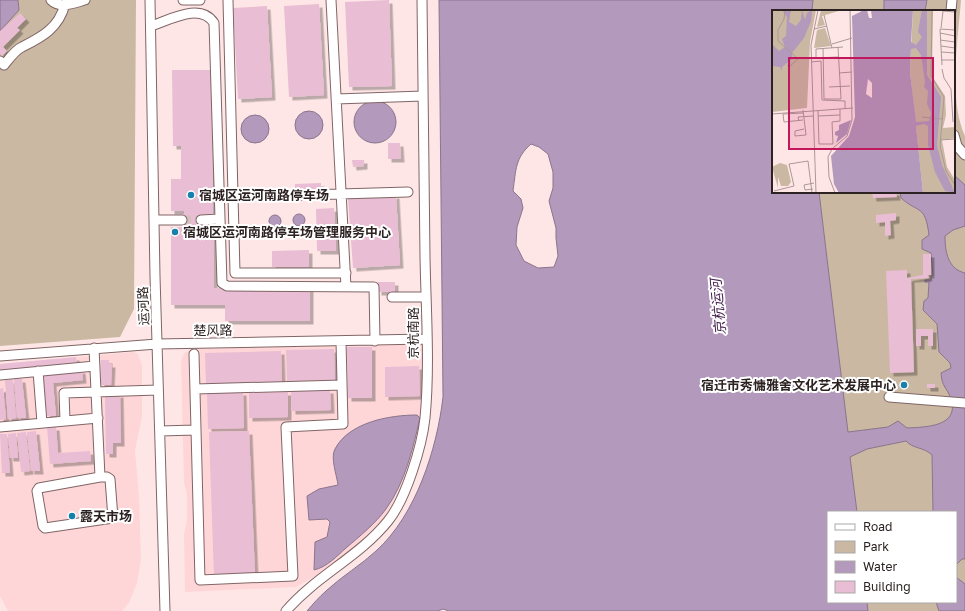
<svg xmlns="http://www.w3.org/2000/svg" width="965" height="611" font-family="'Golos Text','Noto Sans SC',sans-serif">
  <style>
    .built { fill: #fed6d7 }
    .green { fill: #cab8a2 }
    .water { fill: #b399bb; stroke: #8b758d; fill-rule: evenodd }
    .building { fill: #e9bdd3; filter: url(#shadow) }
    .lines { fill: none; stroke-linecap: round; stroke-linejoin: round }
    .minor-tunnel { stroke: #d5bfbf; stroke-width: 9; stroke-dasharray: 9 4.5; stroke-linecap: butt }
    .minor-casing { stroke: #806566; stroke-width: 11 }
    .minor { stroke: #fff; stroke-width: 9 }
    .poi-dot { fill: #1881aa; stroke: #fff; stroke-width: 1.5 }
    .labels { text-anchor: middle; stroke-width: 4; stroke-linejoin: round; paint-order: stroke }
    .poi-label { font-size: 13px; font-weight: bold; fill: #2d2222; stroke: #fff; text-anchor: start }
    .street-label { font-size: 13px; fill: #2d2222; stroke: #fff }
    .water-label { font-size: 14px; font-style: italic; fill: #462350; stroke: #fff }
    .inset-road { fill: none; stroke: #ab9898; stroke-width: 1 }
    .view { fill: #c2185b; fill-opacity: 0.15; stroke: #c2185b; stroke-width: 2 }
    .inset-edge { fill: none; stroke: #2d2222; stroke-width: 2 }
  </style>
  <defs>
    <filter id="shadow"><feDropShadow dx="3.5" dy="3.5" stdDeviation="0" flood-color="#0004"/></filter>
  </defs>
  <rect width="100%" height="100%" fill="#ffe6e6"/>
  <path class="built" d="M423 343V404L418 437 404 482 385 517 351 550 319 574 296 587 185 592 184 534 187 520V494L184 483 181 361 184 353 191 349Z
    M134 352 138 354 142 365V417L135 450 139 496 141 560 137 583 129 603 122 611H8L0 596V364Z"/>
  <path class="green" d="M0 0H136L134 309 120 337 0 346Z
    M811 0H961C958 40 948 99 965 136V611H863L862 602H956V512H853L818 192H954V11H811Z"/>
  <path class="water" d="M0 0H18L19 10 0 31Z
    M439 0H813L812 11H773V192H819L848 432 888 427 898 421 907 428C925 427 960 427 951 399 947 387 942 388 941 373L951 368 950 363 939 352 937 324 923 310 924 301 928 298 929 282H925V280H931V276L933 275 931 253 922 249V240L929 235C925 204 919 214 901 198L900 192H954V175L965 185V226L953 230 945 236C945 252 948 269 965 273V559H962L956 565V512H933L932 455C924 447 913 449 906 441L867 449 850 457 857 512H828V602H867L868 611H449L443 609 438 611H307C313 604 319 597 326 591 342 576 361 565 376 551 416 515 437 449 443 397ZM531 144 539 147 548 154 553 172V188L549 201 556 228V238L558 256 554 267 538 268 524 261 516 245 517 227 523 208 521 199 513 191C516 170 515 158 531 144Z
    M884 0H927L925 11H884Z
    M354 122a21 21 0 1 1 42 0a21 21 0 1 1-42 0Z
    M295 125a14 14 0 1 1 28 0a14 14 0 1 1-28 0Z
    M241 129a14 14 0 1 1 28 0a14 14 0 1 1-28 0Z
    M293 220a6 6 0 1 1 12 0a6 6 0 1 1-12 0Z
    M269 221a6 6 0 1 1 12 0a6 6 0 1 1-12 0Z
    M417 415 420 418C413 448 405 483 386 509 375 524 360 536 346 548 337 556 327 567 314 570L315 542 327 537 330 522 327 519 309 520 307 496 319 489 338 485C337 476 330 457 335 449 349 422 390 415 417 415Z
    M956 577 965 584V611H939L936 602H956Z"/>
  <path class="building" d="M389 0 392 86 349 87 345 2Z
    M319 4 324 95 289 97 284 6Z
    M267 6 272 97 238 99 233 8Z
    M20 13 26 19 17 28 20 30 3 47 7 51 2 56 0 54V31Z
    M172 70H211L214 288H310V321H225V305H171V227H184V211H171V179H181V146H173Z
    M388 143H400L401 159H388Z
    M352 160H364V166L353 167Z
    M321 183V191L295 192V184Z
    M249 191H265V196H249Z
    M872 192H896L897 197 873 198Z
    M396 195 400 265 353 268 348 198Z
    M334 208 336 251H317L316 209Z
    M896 213V220L890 221 891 235 885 236V222L876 223V215Z
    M309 250V267H272V251Z
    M923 254H931V275H928L929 278 911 279 914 372 890 373 886 271 907 270V278L923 275Z
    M378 282H395V292H378Z
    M916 329H933V346H928V336H921V346H916Z
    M347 347H372V398H348Z
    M334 349 335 380 287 381 286 350Z
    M281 351 282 382 206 384 205 353Z
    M76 357 77 365 0 372V364Z
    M101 360H109V364H112L111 385H101Z
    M419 366 420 396 385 397V367Z
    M82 370 83 380 53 383 56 416H47L43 374Z
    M14 379H22L26 418H17Z
    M5 380H13L16 418 8 419Z
    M927 384H935V388H927Z
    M3 388 6 419 0 420V389Z
    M330 390 331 410 292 411 291 391Z
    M243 392 244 428 208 429 207 393Z
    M288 392V417L249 418V393Z
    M120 394 121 443H113V454H106L105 397H108V395Z
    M47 427H56L58 453 90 451 91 461 50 464Z
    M36 431 40 471H31L27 432Z
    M249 431 255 575 214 577 209 432Z
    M26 432 30 471 21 472 17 433Z
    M16 433 18 458H10L8 434Z
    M0 434H7L10 473H2Z"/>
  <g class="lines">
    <path class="minor-tunnel" d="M182 220H201"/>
    <g class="minor-casing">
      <path id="minor" d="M51 0C60 9 74 3 85 0
        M150 0 155 276 165 611
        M183 0H200
        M228 0 235 273H346
        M331 0 346 287
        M951 11 952 0
        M151 26C170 20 200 2 214 23L222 283 227 286 374 287 375 341
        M0 61 4 65C9 59 15 50 22 47 42 37 59 28 65 4
        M336 99 423 96
        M954 135 957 146 965 155
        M271 196 408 192
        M154 220H182
        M201 220 220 219
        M392 297H426
        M94 348 100 477
        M194 354 200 580 293 576 286 427 343 424 341 341
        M0 356 157 344 426 339
        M38 371 42 423
        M0 375 95 366
        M195 389 342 385
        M889 397 965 403
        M65 421 64 393 158 390
        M0 427 98 418
        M160 431 196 430
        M100 477H107L110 479 113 518 45 528 43 526 37 491 39 488Z
        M286 611C316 576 359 557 388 521 406 499 422 446 425 418 430 366 426 310 425 257 424 172 423 86 422 0"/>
    </g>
    <use href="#minor" class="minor"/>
  </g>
  <g class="poi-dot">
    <circle cx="191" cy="195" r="4"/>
    <circle cx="175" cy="232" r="4"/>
    <circle cx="904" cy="385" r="4"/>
    <circle cx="72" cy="516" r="4"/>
  </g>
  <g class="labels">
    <g class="poi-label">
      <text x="199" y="200">宿城区运河南路停车场</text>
      <text x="183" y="237">宿城区运河南路停车场管理服务中心</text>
      <text x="896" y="390" text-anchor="end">宿迁市秀慵雅舍文化艺术发展中心</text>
      <text x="80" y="521">露天市场</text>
    </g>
    <g class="street-label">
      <text transform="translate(143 306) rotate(-92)" y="5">运河路</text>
      <text transform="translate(213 330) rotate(-1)" y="5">楚风路</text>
      <text transform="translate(413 333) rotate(-90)" y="5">京杭南路</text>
    </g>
    <g class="water-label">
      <text transform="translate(718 307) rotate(-95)" y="5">京杭运河</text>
    </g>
  </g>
  <g transform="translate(772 10)">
    <rect width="183" height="183" fill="#ffe6e6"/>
    <path d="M0 0H44L38 32 35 98 0 102ZM49 0H70L50 6 53 15 45 17ZM141 0H161L160 66 173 86 174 105 171 118 183 117V128L170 130 175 157 183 170V183H151L138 62ZM53 18 59 36 42 38 45 20ZM8 153 15 155 19 172 16 176H9L6 167V178L0 157Z" fill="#cab8a2"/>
    <path d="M10 0H19L17 12 24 16 29 10 30 0 33 10 35 3 40 0 39 11 32 28 20 43V49L10 57V61L8 57 0 56V34L7 41 13 37 10 29 14 26 15 7ZM92 0H95L97 8H100L99 0H141L139 32 144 35 150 27 146 22 150 0H155V65L169 87 165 135 170 155 183 183 173 181 163 162 156 135V116L152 114 144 116 151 183H67L62 174 59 146 77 126 83 107 80 6ZM144 38 149 45 153 72 152 77 156 81 155 94 159 103 157 111 144 112 138 62 139 39ZM96 69 100 73V88L94 84ZM79 110 75 124 64 133 66 126 63 125V122L67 120V115Z" fill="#b399bb" fill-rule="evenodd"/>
    <path class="inset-road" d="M13 0 12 9 6 20V31L25 48H39M160 0 159 66 172 87 168 136 174 161 183 175M52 5 60 38M169 18 171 1 183 2M42 19 55 16M168 23 183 26M168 30 183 32M60 34 80 28M169 36 183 38M66 37 69 89M51 38 52 89H69M169 42 183 43M66 47 44 48V39L71 37M169 50H183M39 52 49 51 50 90 73 91V99M15 55 17 57 27 48M170 55 168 19 183 20M170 59 172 68 179 79 181 112M67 63 80 62M57 77 78 76M31 100 34 125 23 126V121L32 119M46 101 47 134H61L60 112 68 111V99M31 103 11 104 12 112 31 110M0 104 81 98M46 106 68 105M150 107 171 109M27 111 26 107 41 106M168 130 183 129M41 179 33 180 32 175 42 173M2 181 22 176 17 154 36 151 40 183M44 183 39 35 46 0M63 183 57 167 56 147 60 139 75 126 80 110 78 0"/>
    <path class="view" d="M17 48H161V139H17Z"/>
    <rect width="183" height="183" class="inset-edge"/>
  </g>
  <rect x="827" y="511" width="130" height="92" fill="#ffffff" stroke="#aba7a7"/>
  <rect x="835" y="524" width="20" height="6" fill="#ffffff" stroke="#aba7a7"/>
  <text x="863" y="531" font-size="12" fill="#2d2222">Road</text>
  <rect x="835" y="541" width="20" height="12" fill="#cab8a2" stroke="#aba7a7"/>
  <text x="863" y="551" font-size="12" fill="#2d2222">Park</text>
  <rect x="835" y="561" width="20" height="12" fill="#b399bb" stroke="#aba7a7"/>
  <text x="863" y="571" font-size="12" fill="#2d2222">Water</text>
  <rect x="835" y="581" width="20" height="12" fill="#e9bdd3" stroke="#aba7a7"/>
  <text x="863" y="591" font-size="12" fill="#2d2222">Building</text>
</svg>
